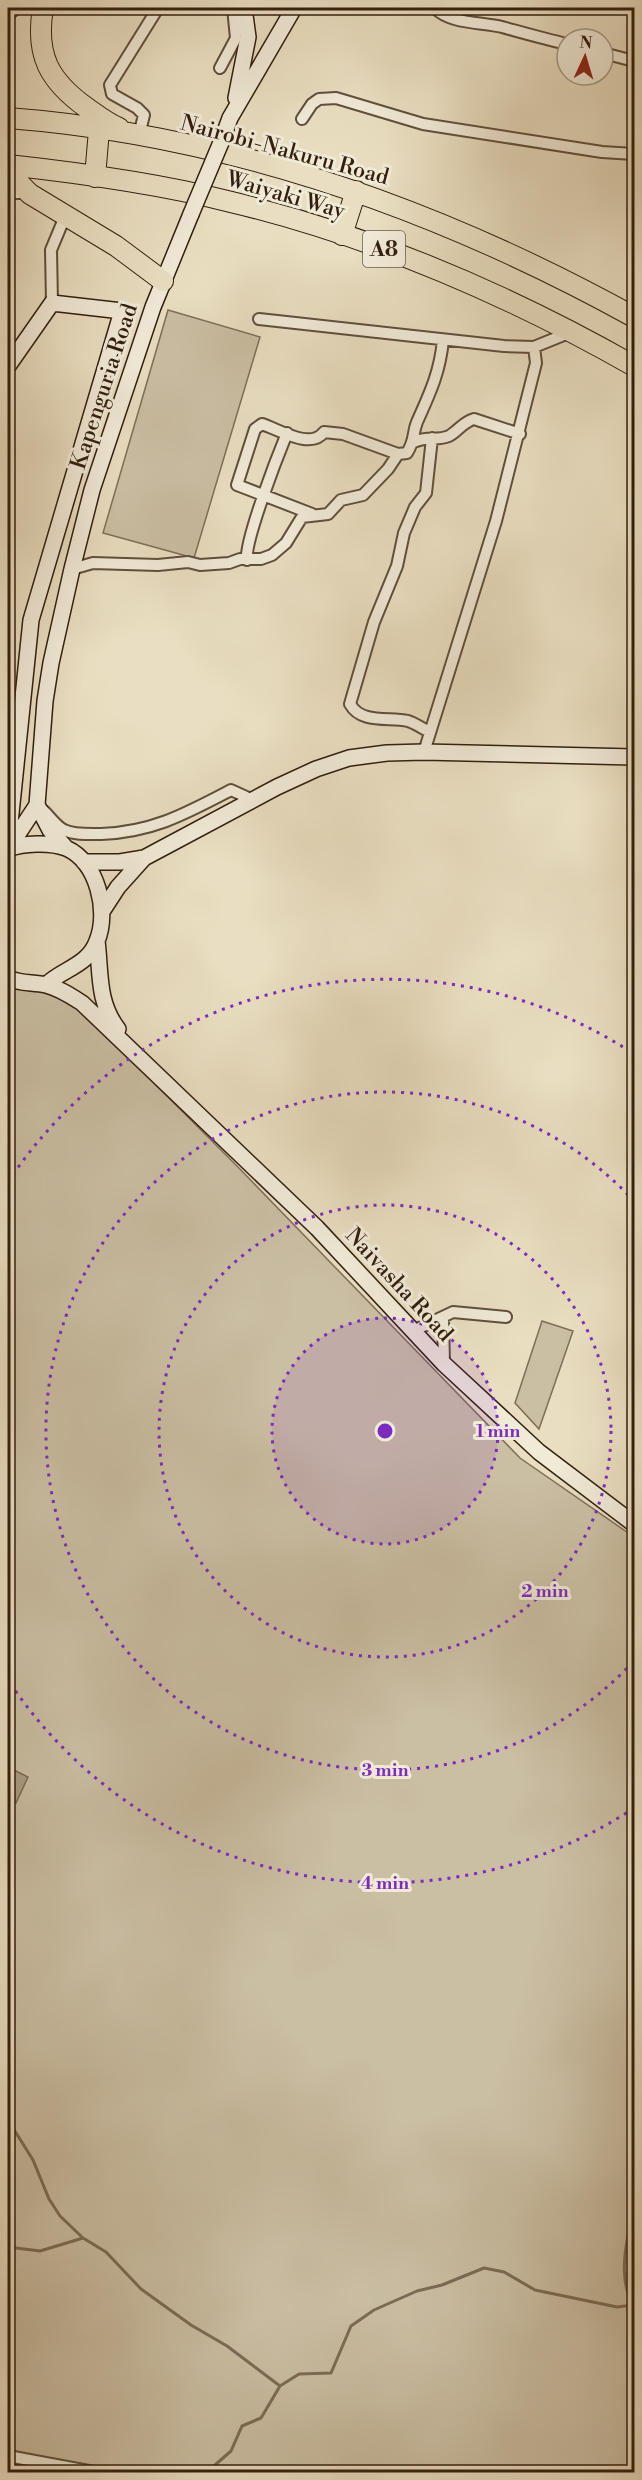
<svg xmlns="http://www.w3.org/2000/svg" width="642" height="2480" font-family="'Libre Bodoni',serif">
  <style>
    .green { fill: #cabea3; stroke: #7e6e59; stroke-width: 1.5 }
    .water { fill: #ab9d84; stroke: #7b6b55; stroke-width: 1.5 }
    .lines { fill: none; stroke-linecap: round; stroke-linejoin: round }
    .stream { stroke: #7b6b55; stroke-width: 3 }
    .street-casing { stroke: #604f3c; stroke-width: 14 }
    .secondary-casing { stroke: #321f0f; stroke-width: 18 }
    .highway-casing { stroke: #321f0f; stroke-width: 22 }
    .street { stroke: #f1ead7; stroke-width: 10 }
    .secondary { stroke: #f1ead7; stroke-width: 15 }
    .highway { stroke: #e9dec1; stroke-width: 20 }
    .secondary-bridge-casing { stroke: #321f0f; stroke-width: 18; stroke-linecap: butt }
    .secondary-bridge { stroke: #f1ead7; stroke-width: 15 }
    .ring { fill: none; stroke: #7b2cbf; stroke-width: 3; stroke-dasharray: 3 6 }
    .labels { text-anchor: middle; stroke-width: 6; stroke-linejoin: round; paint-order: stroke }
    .shield { fill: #f1ead7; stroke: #6b5c4b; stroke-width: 1.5 }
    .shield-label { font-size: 21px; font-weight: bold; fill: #321f0f }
    .street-label { font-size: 22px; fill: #321f0f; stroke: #f1ead7 }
    .centre { fill: #7b2cbf; stroke: #f1ead7; stroke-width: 3 }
    .ring-label { font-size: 18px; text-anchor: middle; font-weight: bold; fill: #7b2cbf; stroke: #f1ead7; stroke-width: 6; stroke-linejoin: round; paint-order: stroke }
  </style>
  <rect width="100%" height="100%" fill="#e9dec1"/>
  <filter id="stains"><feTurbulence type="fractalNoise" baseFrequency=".00333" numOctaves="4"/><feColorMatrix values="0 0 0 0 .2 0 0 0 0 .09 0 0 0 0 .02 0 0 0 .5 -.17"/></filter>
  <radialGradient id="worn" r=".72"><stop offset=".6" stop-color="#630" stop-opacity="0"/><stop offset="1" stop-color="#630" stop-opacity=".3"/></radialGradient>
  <path class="green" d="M168 310 260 337 194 558 103 533Z
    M8 986C41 990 54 993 82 1011L236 1165 520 1458 634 1537V2472H116L8 2455Z
    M542 1321 573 1331 539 1429 515 1403Z"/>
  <path class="water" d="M8 1767 28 1777 16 1803 8 1799Z"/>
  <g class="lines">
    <path class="stream" d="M8 2120 33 2160 49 2199 60 2216 83 2238
      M8 2247 40 2251 83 2238 106 2252 141 2289 191 2325 227 2346 280 2386
      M632 2305C622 2282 623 2260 628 2236L634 2232
      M207 2472 231 2451 242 2426 261 2418 280 2386 299 2374 331 2373 351 2326 374 2310 417 2291 442 2285 484 2268 504 2272 535 2290 617 2307 634 2305"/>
    <g class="street-casing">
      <path id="street" d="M435 8C450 24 481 22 502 27 524 33 545 39 567 44
        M603 53 634 61
        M220 68 236 38 233 8
        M302 119 312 104 319 99 336 98 423 124 602 152 634 154
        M139 135 144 115 137 108 112 94 110 85 158 8
        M8 193H27
        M52 303 51 250 66 214
        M259 319 504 346 534 347
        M414 442C427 436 438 441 449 436 458 431 463 422 474 419L520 434
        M312 514 237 485 255 429 262 424C280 430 311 450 324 432L343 434 398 454
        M247 560C244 542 278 455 287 433
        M72 569 93 563 158 565 188 562 200 565 229 563 240 559H261L272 555 286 543 302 517 328 514 341 500 363 495 388 469 398 454 407 453C416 438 412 434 417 422 430 393 440 372 443 340
        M430 732C423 729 415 723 408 721 388 717 361 724 350 704L374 622 397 566 404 533 415 507 426 493 432 438
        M424 752 496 521 536 363 534 347 571 332
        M44 811C50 817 57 827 64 830 74 835 90 834 101 834 153 832 185 814 231 790L253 800
        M443 1318 444 1364
        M413 1331 453 1312 506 1317
        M8 2456 94 2472"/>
    </g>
    <g class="secondary-casing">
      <path id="secondary" d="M236 98 248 37 244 8
        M222 140 230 118 294 8
        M8 366 52 303 122 311 31 620 10 823 8 824
        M37 805 50 830 66 848
        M8 849 37 805 45 701 51 663 72 569 92 490 153 307 191 214
        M8 849C23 843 50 842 66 848 98 862 109 912 97 941 88 966 62 969 46 985
        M84 862H120L144 858
        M103 910 118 887 144 858 277 787 316 769 349 758 387 753 424 752 634 757
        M97 941C101 973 97 1002 118 1029
        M8 978C20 984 33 982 46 985 59 988 71 996 82 1003L317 1228 444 1364 539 1452 634 1524"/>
    </g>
    <g class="highway-casing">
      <path id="highway" d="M43 8C35 55 49 81 87 108 97 115 107 123 119 128
        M8 10 10 8
        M8 118C231 135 440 210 634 317
        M8 165C81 173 156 183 227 201 370 235 507 294 634 366
        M11 165C12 178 21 185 30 194L116 246 163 281
        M95 177 99 130
        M342 235 356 191"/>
    </g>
    <use href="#street" class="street"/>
    <use href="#secondary" class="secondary"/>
    <use href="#highway" class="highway"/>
    <g class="secondary-bridge-casing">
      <path id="secondary-bridge" d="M191 214 222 140"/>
    </g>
    <use href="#secondary-bridge" class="secondary-bridge"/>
  </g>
  <circle cx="385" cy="1431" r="113" fill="#7b2cbf" fill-opacity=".12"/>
  <g class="ring">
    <circle cx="385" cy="1431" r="113"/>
    <circle cx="385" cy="1431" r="226"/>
    <path d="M633 1662A339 339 0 1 1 633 1200"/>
    <path d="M634 1808A452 452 0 0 1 8 1680M8 1182A452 452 0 0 1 634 1054"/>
  </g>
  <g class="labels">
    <rect class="shield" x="363" y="231" width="42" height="36" rx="4.5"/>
    <g class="shield-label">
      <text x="384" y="256">A8</text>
    </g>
    <g class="street-label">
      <text transform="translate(285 149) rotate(15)" y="8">Nairobi-Nakuru Road</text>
      <text transform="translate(286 194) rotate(16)" y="8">Waiyaki Way</text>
      <text transform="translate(103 386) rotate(-72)" y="8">Kapenguria Road</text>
      <text transform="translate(400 1284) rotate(47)" y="8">Naivasha Road</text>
    </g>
  </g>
  <circle cx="385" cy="1431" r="9" class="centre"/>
  <g class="ring-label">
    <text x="498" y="1437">1 min</text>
    <text x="545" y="1597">2 min</text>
    <text x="385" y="1776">3 min</text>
    <text x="385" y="1889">4 min</text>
  </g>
  <rect width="642" height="2480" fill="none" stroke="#e9dec1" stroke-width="30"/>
  <rect x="9" y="9" width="624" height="2462" fill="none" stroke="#321f0f" stroke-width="3"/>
  <rect x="15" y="15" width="612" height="2450" fill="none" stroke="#321f0f" stroke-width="1.5"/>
  <g transform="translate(585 57) rotate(4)"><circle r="28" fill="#f1ead7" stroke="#a59987" stroke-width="1.5"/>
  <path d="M0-4.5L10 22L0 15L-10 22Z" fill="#8f2418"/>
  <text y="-9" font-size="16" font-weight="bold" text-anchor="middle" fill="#321f0f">N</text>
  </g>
  <rect width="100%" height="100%" filter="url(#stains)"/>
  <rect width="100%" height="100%" fill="url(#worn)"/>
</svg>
